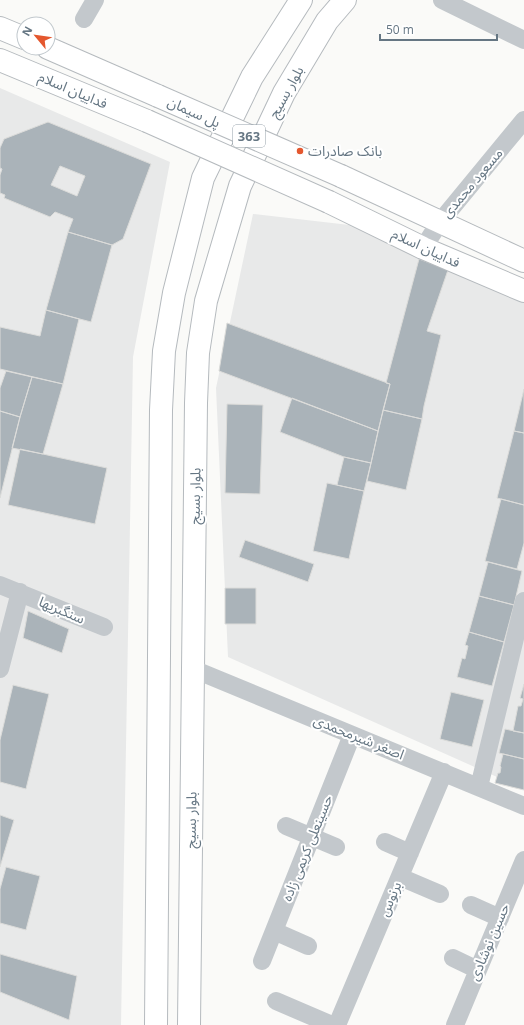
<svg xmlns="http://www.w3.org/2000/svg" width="524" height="1025" font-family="'Open Sans','Noto Sans Arabic',sans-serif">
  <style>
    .built { fill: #e8e9e9 }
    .building { fill: #aab3b9; stroke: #dcdcda; fill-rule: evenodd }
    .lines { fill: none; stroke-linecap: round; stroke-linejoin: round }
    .major-casing { stroke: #b5babe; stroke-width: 24 }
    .minor { stroke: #c3c8cc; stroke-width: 18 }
    .major { stroke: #fff; stroke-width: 22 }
    .major-bridge-casing { stroke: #b5babe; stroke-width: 24; stroke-linecap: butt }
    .major-bridge { stroke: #fff; stroke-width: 22 }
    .poi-dot { fill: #e4572e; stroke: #fff; stroke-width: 1.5 }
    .labels { text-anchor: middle; stroke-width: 4; stroke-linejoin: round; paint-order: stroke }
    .shield { fill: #fff; stroke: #939fa8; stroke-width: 1 }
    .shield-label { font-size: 13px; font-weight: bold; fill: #657683 }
    .street-label { font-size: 14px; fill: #657683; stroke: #fff }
    .poi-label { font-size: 14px; fill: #657683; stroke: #fff; text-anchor: start }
  </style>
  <rect width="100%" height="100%" fill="#fafaf8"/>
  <path class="built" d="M0 88 170 162 133 357 121 1025H0Z
    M253 214 367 227 524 299V789L228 657 216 388Z"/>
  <path class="building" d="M48 122 151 164 123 239 112 245 68 232 73 219 55 212 50 217 4 198 5 195 0 193V175L2 169 0 168V148L4 139ZM60 166 85 176 77 196 51 185Z
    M68 232 112 245 91 322 46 310Z
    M419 259 448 270 427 331 441 335 424 406 422 419 383 410 390 384 386 383Z
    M46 310 79 319 63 384 0 369V327L40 336Z
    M227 323 390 384 378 431 219 371Z
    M6 371 32 377 20 417 0 411V388Z
    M32 377 63 384 43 454 12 448 20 417Z
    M524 389V433L514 431Z
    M292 398 378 431 371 463 344 457 280 432Z
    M227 404 263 405 260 494 225 493Z
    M383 410 422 419 406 490 367 481Z
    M0 411 20 417 0 498Z
    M514 431 524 433V505L497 498Z
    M20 449 107 468 95 524 8 505Z
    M344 457 371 463 364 491 337 485Z
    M327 483 364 491 349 559 313 551Z
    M501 499 524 505V543L517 569 485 561Z
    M245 540 314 564 308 582 239 557Z
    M488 562 522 571 514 605 479 596Z
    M225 588H256V624H225Z
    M479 596 514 605 504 642 469 632Z
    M28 611 69 629 62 653 23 638Z
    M469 632 504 642 492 686 457 677 462 658 465 659 468 646 465 645Z
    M524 684V733L513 731 518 706H521L523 699 520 698Z
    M13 685 49 694 26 789 0 782V740Z
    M451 692 484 700 472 747 440 739Z
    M505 729 524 733V759L499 753Z
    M503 754 524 759V790L495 783 498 773H500L501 767 500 766Z
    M0 815 14 820 0 867Z
    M6 867 40 876 26 930 0 923V889Z
    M0 954 77 976 69 1020 0 992Z"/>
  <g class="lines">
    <g class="major-casing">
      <path id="major" d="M0 28 24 38
        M48 48 158 96
        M0 60 147 121
        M341 176 524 261
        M329 202 423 248 524 291
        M156 1025 161 410 164 351 174 293 203 178 252 77 301 0
        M189 1025 196 403 198 353 206 301 240 186 284 93 327 21 345 0"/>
    </g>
    <path class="minor" d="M442 0 524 40
      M84 19 95 0
      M423 248 440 222 524 120
      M0 585 104 627
      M0 669 20 592
      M193 669 524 806
      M479 787 524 601
      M286 826 336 847
      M385 842 410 853
      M400 877 440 894
      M471 905 500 918
      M274 931 308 946
      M453 958 478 970
      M262 961 352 735
      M276 1001 332 1025
      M337 1025 444 772
      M455 1025 524 860"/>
    <use href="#major" class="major"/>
    <g class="major-bridge-casing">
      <path id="major-bridge" d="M158 96 341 176
        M147 121 329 202"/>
    </g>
    <use href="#major-bridge" class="major-bridge"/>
  </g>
  <circle class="poi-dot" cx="300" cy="151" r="4"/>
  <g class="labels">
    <rect class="shield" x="233" y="125" width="32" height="22" rx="3"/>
    <g class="shield-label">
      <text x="249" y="141">363</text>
    </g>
    <g class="street-label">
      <text transform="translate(73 90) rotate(23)" y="5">فداییان اسلام</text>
      <text transform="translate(286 92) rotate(-61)" y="5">بلوار بسیج</text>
      <text transform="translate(194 112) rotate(24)" y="5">پل سیمان</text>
      <text transform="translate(472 183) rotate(-50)" y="5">مسعود محمدی</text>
      <text transform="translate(426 248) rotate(25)" y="5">فداییان اسلام</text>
      <text transform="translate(195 496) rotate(-89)" y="5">بلوار بسیج</text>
      <text transform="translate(62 610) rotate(23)" y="5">سنگبریها</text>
      <text transform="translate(359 737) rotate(22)" y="5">اصغر شیرمحمدی</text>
      <text transform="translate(191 820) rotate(-89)" y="5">بلوار بسیج</text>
      <text transform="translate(307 848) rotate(-68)" y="5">حسینعلی کریمی زاده</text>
      <text transform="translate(390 899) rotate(-67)" y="5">برنوس</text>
      <text transform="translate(489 942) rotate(-67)" y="5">حسین نوشادی</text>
    </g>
    <g class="poi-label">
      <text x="308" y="156">بانک صادرات</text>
    </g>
  </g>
  <g transform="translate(36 36) rotate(299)"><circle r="19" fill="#ffffff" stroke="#c1c8cd"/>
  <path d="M0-3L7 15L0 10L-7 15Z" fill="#e4572e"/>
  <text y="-6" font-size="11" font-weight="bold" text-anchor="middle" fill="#657683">N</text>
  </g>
  <path d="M380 34v6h117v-6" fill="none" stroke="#657683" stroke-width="2"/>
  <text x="386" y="34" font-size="12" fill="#657683" stroke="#ffffff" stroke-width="3" paint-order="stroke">50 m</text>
</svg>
